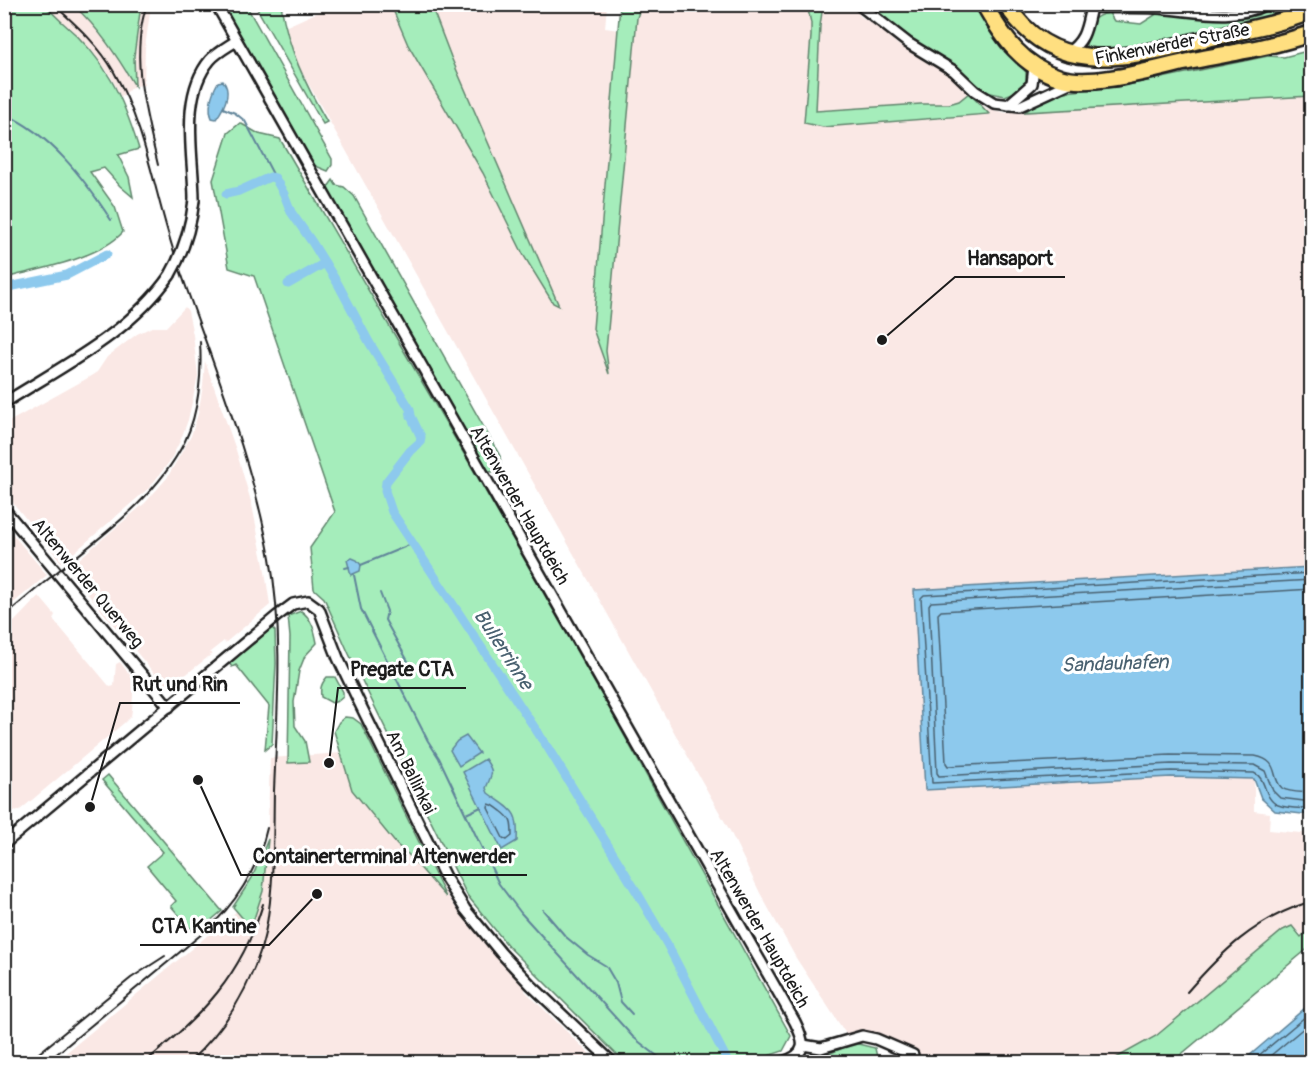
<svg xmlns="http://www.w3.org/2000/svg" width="1316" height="1067" font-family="Pangolin,sans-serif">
  <rect width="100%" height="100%" fill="#fff"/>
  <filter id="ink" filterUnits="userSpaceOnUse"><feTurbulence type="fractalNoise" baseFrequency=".0167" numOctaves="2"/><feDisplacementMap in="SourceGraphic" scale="12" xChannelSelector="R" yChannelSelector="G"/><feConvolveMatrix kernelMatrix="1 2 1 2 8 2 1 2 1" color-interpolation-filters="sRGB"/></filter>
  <g filter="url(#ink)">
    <g fill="#fae8e5">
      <polygon points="336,4 607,5 605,28 633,32 639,5 804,4 805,7 812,5 849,5 857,9 860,16 878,27 897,44 955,79 986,108 1006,113 1027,108 1043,98 1311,87 1311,567 914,590 925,790 1171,777 1254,779 1254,811 1270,813 1269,830 1311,834 1311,927 1302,935 1292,926 1156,1036 1109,1062 910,1062 914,1049 887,1037 864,1031 846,1034 796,958 760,893 730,831 278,30"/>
      <polygon points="41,5 73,5 99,31 134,84 136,31 141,5 151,5 145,48 144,85 134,86 121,97 110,75 93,52 71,29"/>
      <polygon points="185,307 188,311 193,335 198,376 188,420 181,439 170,461 149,488 62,563 5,493 5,424 86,379 97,372 107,357 137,334 152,327 166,327"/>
      <polygon points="205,361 236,450 252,505 264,565 270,605 225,643 224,641 210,652 212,654 174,684 168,686 163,684 67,569 145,503 167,478 191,436 198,414 203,386"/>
      <polygon points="4,524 47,575 5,610 4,610"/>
      <polygon points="39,596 55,615 53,619 110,687 114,686 116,664 120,662 134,680 132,710 131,716 124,723 20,810 11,812 6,805 4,806 5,621 14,622"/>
      <polygon points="371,745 444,890 453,904 470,926 525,986 525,991 598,1062 55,1062 237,911 244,892 267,853 270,758 342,753"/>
    </g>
    <g fill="#a5edbb" stroke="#60846c" stroke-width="1.5">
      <path d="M5 4C15 4 33 1 42 5 49 8 57 18 63 23 106 59 123 97 139 149L118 155 129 177 133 197 120 186 104 168 90 172 115 207 123 232C99 259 38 269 5 278Z"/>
      <path d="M73 5H141L134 56 135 86C117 56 99 28 73 5Z"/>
      <polygon points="222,5 246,5 332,159 332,165 328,171 313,165"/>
      <path d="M255 5H281C288 48 305 84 327 122L323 124Z"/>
      <polygon points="391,5 431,5 451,57 559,306 553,303 524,256 483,173 408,45"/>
      <polygon points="620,5 641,5 637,18 606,351 609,374 593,329"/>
      <polygon points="807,5 823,5 820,26 816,111 921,104 949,104 959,101 969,93 989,114 823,127 804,123 811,36 811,23"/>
      <polygon points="866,5 974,5 998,43 1026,72 1026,83 1015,92 1005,96 986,92 949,61 925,48"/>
      <path d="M1276 5H1305L1275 15 1112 51H1094L1087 48 1086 45C1090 27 1088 16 1109 13L1114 21 1141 24 1158 13 1245 18 1258 15Z"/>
      <polygon points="1311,50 1311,96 1025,112 1048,96 1057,93 1128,85 1268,56 1284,57"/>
      <polygon points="240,123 259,134 280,139 470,464 614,717 791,1036 783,1051 750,1062 633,1062 616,1054 509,947 467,895 349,654 324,598 314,589 310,548 335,512 254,276 229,268 213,180 228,133"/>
      <polygon points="333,180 336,185 344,187 354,196 500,456 501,465 498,470 492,472 487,470 329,195 328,187"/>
      <path d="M301 611C312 618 315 632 317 643L305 656 299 671 294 702 295 726 305 741 309 762 288 763 290 637 288 616Z"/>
      <polygon points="272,628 275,631 276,663 272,744 265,750 269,706 236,665 232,667 229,663"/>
      <path d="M327 677H335L343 692V697L338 701 332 703 321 697C320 688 321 684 327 677Z"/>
      <polygon points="345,717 353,718 361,724 446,897 408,854 397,845 352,790 334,731 339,722"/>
      <polygon points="108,775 222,911 195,934 171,906 176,901 147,866 163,852 102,780"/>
      <polygon points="268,839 263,891 251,928 233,907 252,878"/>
      <polygon points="1292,926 1301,937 1306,932 1311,938 1311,946 1172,1062 1109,1062 1156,1036 1283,930"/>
      <polygon points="854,1043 875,1048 878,1062 810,1062"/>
    </g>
    <g fill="#8dc9ed" stroke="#608499" stroke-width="1.5">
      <path d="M223 81C232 92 224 108 216 119L212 118C207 106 212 93 218 82Z"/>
      <polygon points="352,558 357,560 361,565 360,571 351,575 347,560"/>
      <polygon points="1311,567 1311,815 1275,811 1261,798 1254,779 1171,777 925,790 914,590"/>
      <polygon points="466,736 479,753 459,766 450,750 457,741"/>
      <path d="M485 759C495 773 492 773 486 788L488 793C512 811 519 809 517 841L502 850 463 772Z"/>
      <polygon points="1311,1003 1311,1062 1242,1062"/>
    </g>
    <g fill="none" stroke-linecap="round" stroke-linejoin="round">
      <g stroke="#496170" stroke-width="1.5">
        <path d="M1312 573 924 595 921 598 932 783 1171 771 1254 773C1267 778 1263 799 1278 805 1288 809 1301 808 1312 809"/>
        <polyline points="1312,580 931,602 929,605 937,773 939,776 1171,764 1254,765 1265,771 1273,791 1280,798 1312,802"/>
        <path d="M1312 589 941 611 938 614 946 763 948 766 1170 755 1255 756C1281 761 1270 777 1282 788 1288 793 1304 792 1312 793"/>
        <path d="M489 804C495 805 496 808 501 811 512 819 512 823 512 836L507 840 503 838 488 808Z"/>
        <polyline points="1251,1062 1312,1011"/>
        <polyline points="1263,1062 1312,1021"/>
      </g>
      <g stroke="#608499" stroke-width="2">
        <polyline points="223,108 235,113 245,121 275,178"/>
        <path d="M4 114C50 133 85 180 111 220"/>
        <polyline points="361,565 414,543"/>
        <polyline points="345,568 349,567"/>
        <polyline points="354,575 361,609 428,741 439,758 499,884 521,913 633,1037 661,1059 687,1062"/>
        <polyline points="380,593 387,611 385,620 414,672"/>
        <polyline points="466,814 481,807"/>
        <polyline points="543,910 566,937 588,955 606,966 616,983 621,1002 632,1014"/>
      </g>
      <g stroke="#8dc9ed" stroke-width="9">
        <polyline points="226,194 239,191 270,177 275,178 284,194 291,212 312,242 338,284 369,342 410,409 411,416 421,437 420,442 410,451 386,482 385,491 392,512 548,748 638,894 667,944 726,1058"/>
        <polyline points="288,284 325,263"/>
        <polyline points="4,288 67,275 107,254"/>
      </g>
      <g stroke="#1c1c1c" stroke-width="14">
        <g id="minor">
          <path d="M216 4 795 1022C805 1042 808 1054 783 1062"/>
          <polyline points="858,4 908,43 954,71 975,91 994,103 1020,106 1072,82"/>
          <path d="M1082 4 1091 7C1113 8 1134 7 1156 8 1193 10 1231 22 1266 4"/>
          <path d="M1067 53C1086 40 1086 28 1091 7"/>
          <polyline points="1008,105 1032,84 1034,67"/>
          <path d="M194 200C194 156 179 97 210 60 217 52 227 47 236 41"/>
          <path d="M4 403C64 365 129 334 170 275"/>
          <polyline points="4,509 169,707"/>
          <polyline points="4,844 277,616 293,604 308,601 319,609 338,658 359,702 445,877 465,909 501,953 531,985 612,1062"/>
          <polyline points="803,1045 821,1048 862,1036 876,1039 913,1055"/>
        </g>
      </g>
      <g stroke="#1c1c1c" stroke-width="20">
        <g id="primary">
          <path d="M984 4C1003 38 1022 66 1061 78 1094 88 1157 68 1191 61 1232 53 1272 47 1312 33"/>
          <path d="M1006 4C1056 83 1135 55 1210 38 1244 30 1279 24 1312 11"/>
        </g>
      </g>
      <use href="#minor" stroke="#fff" stroke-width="9"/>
      <use href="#primary" stroke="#ffdf80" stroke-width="15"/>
      <g stroke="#1c1c1c" stroke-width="2">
        <path d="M53 4C76 25 99 45 114 72 145 126 154 190 173 249 207 351 251 452 270 558 284 635 277 713 274 791 273 840 275 902 261 949 247 993 223 1031 189 1062"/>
        <path d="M147 4C129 57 146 113 158 165"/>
        <path d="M4 616C27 597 49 578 72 560 115 526 160 491 185 441 199 412 202 373 200 342"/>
        <path d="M1187 992C1222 952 1254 920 1306 903"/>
        <polyline points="28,1062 131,978 165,956"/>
        <path d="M47 1062 203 933C235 906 258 869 267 828"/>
        <path d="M145 1062C202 1015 241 977 263 904"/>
      </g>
      <g stroke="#1c1c1c" stroke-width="14" stroke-linecap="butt">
        <path id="minor-bridge" d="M170 275C184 251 191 227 194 200"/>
      </g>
      <use href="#minor-bridge" stroke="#fff" stroke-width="9"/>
    </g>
  </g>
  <g text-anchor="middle" stroke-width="6" stroke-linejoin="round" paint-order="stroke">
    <g font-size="18" fill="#1c1c1c" stroke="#fff">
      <text transform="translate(1172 44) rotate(-11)" y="6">Finkenwerder Straße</text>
      <text transform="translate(520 505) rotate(60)" y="6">Altenwerder Hauptdeich</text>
      <text transform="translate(88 583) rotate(50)" y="6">Altenwerder Querweg</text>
      <text transform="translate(411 772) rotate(64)" y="6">Am Ballinkai</text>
      <text transform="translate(760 928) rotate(60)" y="6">Altenwerder Hauptdeich</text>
    </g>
    <g font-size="20" font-style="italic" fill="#496170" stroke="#fff">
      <text transform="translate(504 649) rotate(57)" y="7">Bullerrinne</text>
      <text transform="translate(1115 663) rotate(-2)" y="7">Sandauhafen</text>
    </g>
  </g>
  <path fill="none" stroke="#1c1c1c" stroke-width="2" d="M882 340L955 277H1065M329 763L338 688H466M90 807L120 703H240M198 780L241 875H527M317 894L269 945H140"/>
  <g fill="#1c1c1c" stroke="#fff" stroke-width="2">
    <circle cx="882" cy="340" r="6"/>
    <circle cx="329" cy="763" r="6"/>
    <circle cx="90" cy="807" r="6"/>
    <circle cx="198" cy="780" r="6"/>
    <circle cx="317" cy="894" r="6"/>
  </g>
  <g font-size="20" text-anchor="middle" font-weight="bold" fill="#1c1c1c" stroke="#fff" stroke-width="6" stroke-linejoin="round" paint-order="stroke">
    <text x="1010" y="265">Hansaport</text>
    <text x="402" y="676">Pregate CTA</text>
    <text x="180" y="691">Rut und Rin</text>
    <text x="384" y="863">Containerterminal Altenwerder</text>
    <text x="204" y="933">CTA Kantine</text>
  </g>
  <rect width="1316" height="1067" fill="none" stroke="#fff" stroke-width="24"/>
  <rect x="12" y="12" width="1292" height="1043" fill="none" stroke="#1c1c1c" stroke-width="2" filter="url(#ink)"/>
</svg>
